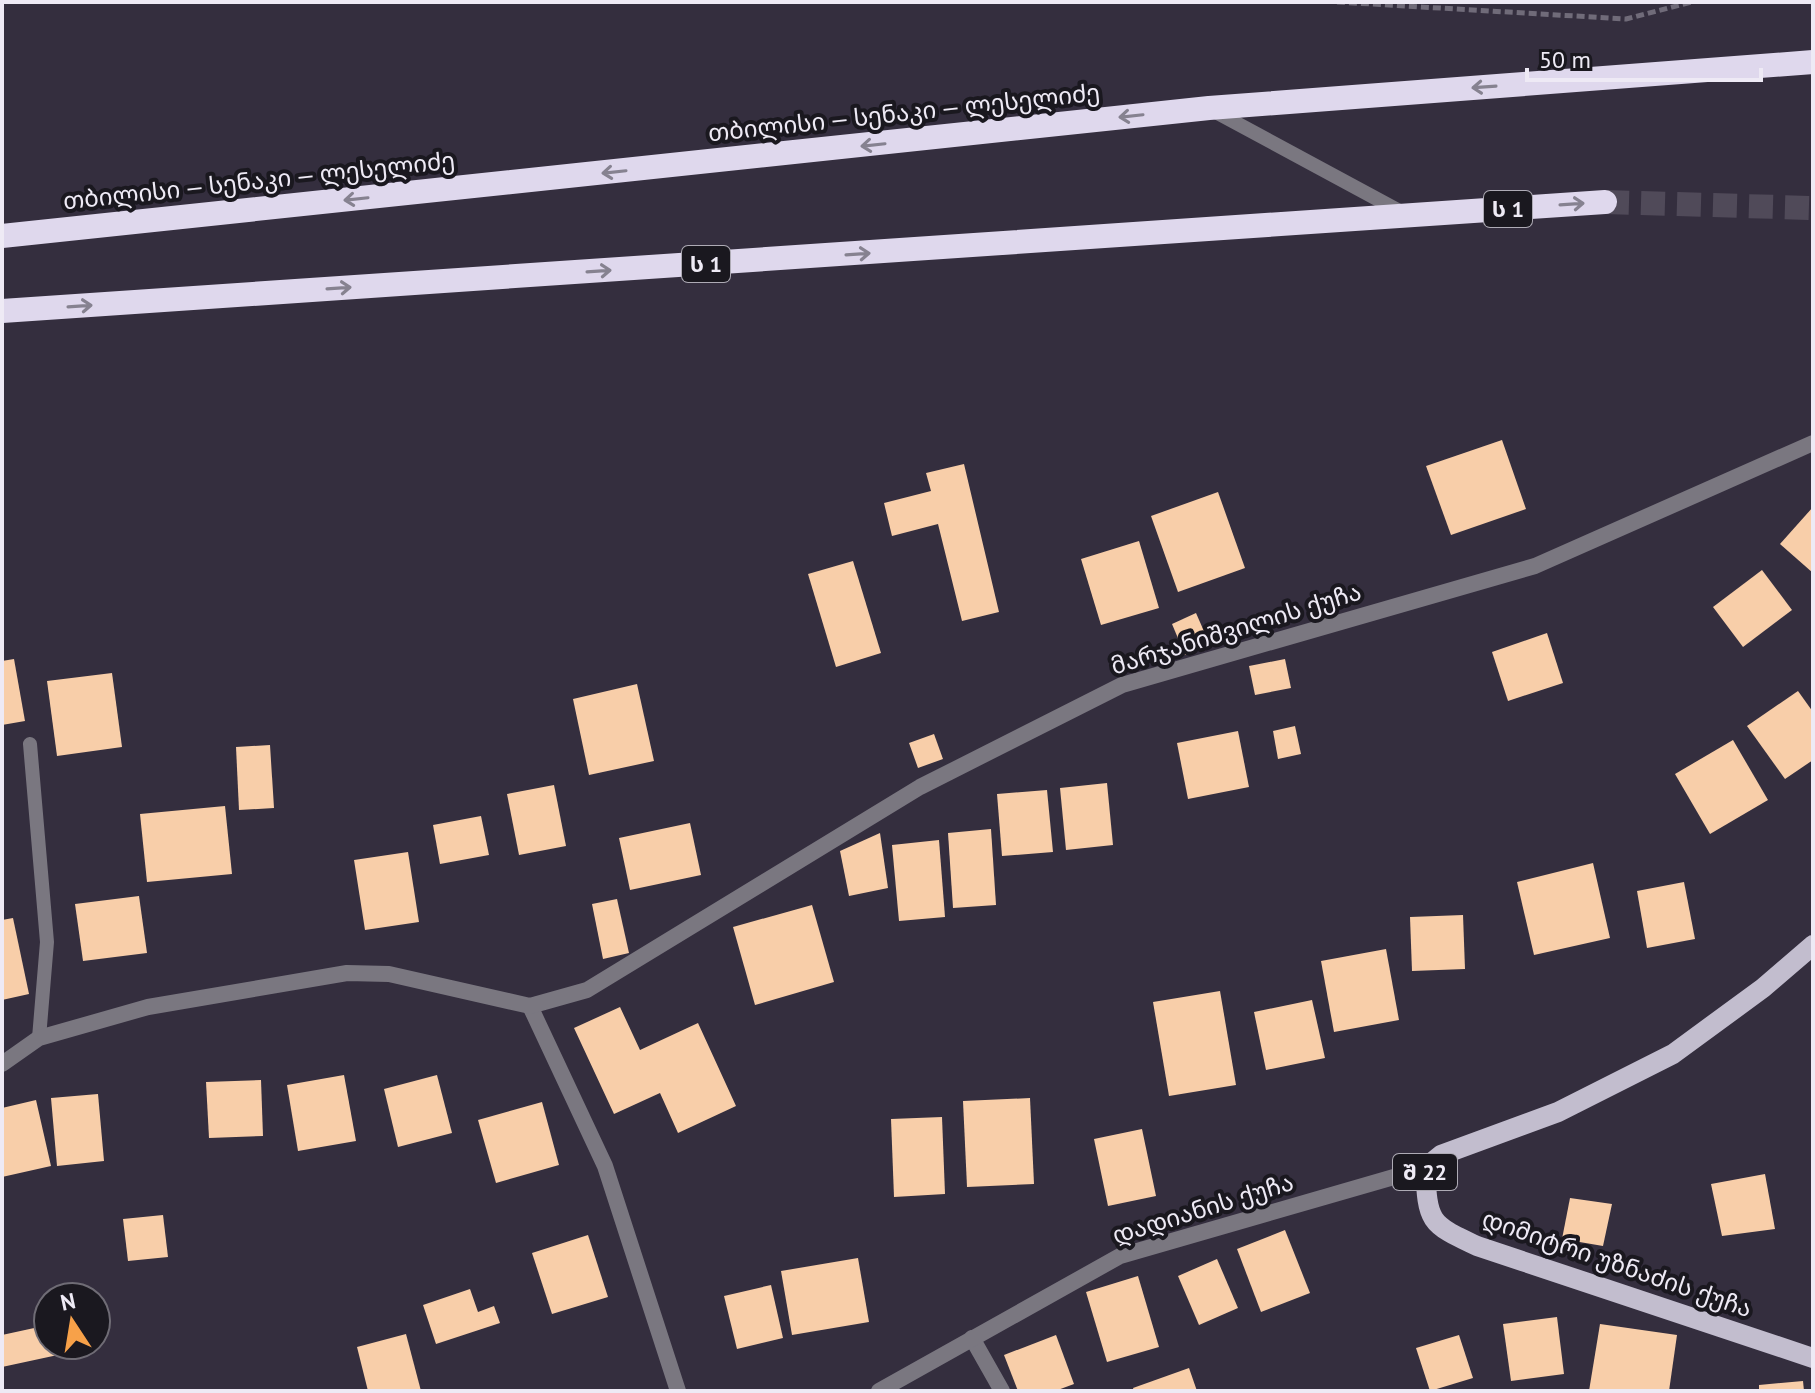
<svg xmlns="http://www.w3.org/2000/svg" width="1815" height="1393" font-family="'PT Sans','Noto Sans Georgian',sans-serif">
  <rect width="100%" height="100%" fill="#342e3e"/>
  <g fill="#f8cea9">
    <polygon points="1502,440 1526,509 1451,535 1426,466"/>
    <polygon points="964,464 999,612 962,621 938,524 892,536 884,503 931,491 926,473"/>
    <polygon points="1218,492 1245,568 1178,592 1151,516"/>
    <polygon points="1813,507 1813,573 1780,544"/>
    <polygon points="1139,541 1159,608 1101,625 1081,559"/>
    <polygon points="853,561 881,653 836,667 808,574"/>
    <polygon points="1762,570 1792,610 1743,647 1713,607"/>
    <polygon points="1196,613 1210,645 1185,655 1172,624"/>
    <polygon points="1547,633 1563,683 1508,701 1492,652"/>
    <polygon points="14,659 25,721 2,725 2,661"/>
    <polygon points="1285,659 1291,688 1255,695 1249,666"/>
    <polygon points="112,673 122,747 57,756 47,681"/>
    <polygon points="637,684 654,761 589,775 573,699"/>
    <polygon points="1798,691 1813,712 1813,760 1785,779 1747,726"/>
    <polygon points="1295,726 1301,754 1278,759 1273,731"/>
    <polygon points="1238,731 1249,787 1188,799 1177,743"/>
    <polygon points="934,734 943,759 918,768 909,743"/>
    <polygon points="1733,740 1768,800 1710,834 1675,774"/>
    <polygon points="270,745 274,808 239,810 236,747"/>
    <polygon points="1107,783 1113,845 1066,850 1060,788"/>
    <polygon points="554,785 566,846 519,855 507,794"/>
    <polygon points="1047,790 1053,852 1002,856 997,794"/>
    <polygon points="225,806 232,874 147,882 140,814"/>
    <polygon points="481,816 489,855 440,864 433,825"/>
    <polygon points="690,823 701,875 630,890 619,838"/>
    <polygon points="991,829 996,905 953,908 948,833"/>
    <polygon points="880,833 888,888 849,896 840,851"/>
    <polygon points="939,840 945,917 899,921 892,845"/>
    <polygon points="408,852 419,922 365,930 354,860"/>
    <polygon points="1593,863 1610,938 1534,955 1517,882"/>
    <polygon points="1684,882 1695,939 1647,948 1637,891"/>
    <polygon points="139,896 147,953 83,961 75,904"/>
    <polygon points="617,899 629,953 603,959 592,904"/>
    <polygon points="812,905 834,982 755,1005 733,927"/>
    <polygon points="1463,915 1465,969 1412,971 1410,917"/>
    <polygon points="13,918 29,994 2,1000 2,920"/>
    <polygon points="1386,949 1399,1020 1334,1032 1321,961"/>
    <polygon points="1220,991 1236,1085 1169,1096 1153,1002"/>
    <polygon points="1312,1000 1325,1058 1266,1070 1254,1012"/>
    <polygon points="620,1007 640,1050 698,1023 736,1106 678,1133 660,1093 614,1114 574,1028"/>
    <polygon points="344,1075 356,1141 298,1151 287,1085"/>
    <polygon points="437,1075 452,1133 398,1147 384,1089"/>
    <polygon points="261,1080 263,1136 209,1138 206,1082"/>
    <polygon points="98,1094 104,1161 57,1166 51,1098"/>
    <polygon points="1030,1098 1034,1184 967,1187 963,1101"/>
    <polygon points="36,1100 51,1166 2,1177 2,1108"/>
    <polygon points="542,1102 559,1165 496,1183 478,1120"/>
    <polygon points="942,1117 945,1194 894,1197 891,1119"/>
    <polygon points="1142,1129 1156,1196 1108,1206 1094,1139"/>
    <polygon points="1765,1174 1775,1229 1722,1236 1711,1184"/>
    <polygon points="1570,1198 1612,1204 1603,1246 1562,1239"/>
    <polygon points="163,1215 168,1257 128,1261 123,1219"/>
    <polygon points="1285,1230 1310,1293 1261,1312 1237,1249"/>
    <polygon points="588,1235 608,1297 552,1314 532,1253"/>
    <polygon points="858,1258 869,1322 792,1335 781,1271"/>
    <polygon points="1217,1259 1238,1308 1199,1325 1178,1276"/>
    <polygon points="1138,1276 1159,1347 1107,1362 1086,1292"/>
    <polygon points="771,1285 783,1338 737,1349 724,1296"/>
    <polygon points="470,1289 478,1312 494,1306 500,1323 436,1344 423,1305"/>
    <polygon points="1557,1317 1564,1374 1511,1381 1503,1324"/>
    <polygon points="1600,1324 1677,1335 1669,1391 1589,1391"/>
    <polygon points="48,1325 48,1345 65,1345 67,1353 2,1367 2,1335"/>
    <polygon points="406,1334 421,1391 368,1391 357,1347"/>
    <polygon points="1056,1335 1074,1384 1055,1391 1018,1391 1004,1355"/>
    <polygon points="1459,1335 1473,1378 1430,1391 1416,1348"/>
    <polygon points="1189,1368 1197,1391 1134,1391 1133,1388"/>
    <polygon points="1803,1381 1804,1391 1759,1391 1759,1385"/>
  </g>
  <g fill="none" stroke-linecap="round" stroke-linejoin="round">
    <polyline stroke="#504a59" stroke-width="24" stroke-dasharray="24 12" stroke-linecap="butt" points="1605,202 1813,208"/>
    <polyline stroke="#706b79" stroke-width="5" stroke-dasharray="8 4" stroke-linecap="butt" points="1337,2 1626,19 1692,2"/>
    <g stroke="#7a7780" stroke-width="14">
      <polyline points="1214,111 1403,213"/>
      <polyline points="30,744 47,942 39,1038"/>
    </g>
    <g stroke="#7a7780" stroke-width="16">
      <polyline points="530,1006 605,1166 678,1391"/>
      <polyline points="2,1064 39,1038 148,1007 347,973 389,974 530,1006 587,990 920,787 1122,685 1535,566 1813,443"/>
      <polyline points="972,1338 1002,1391"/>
      <polyline points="879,1391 1120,1256 1425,1168"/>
    </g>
    <path stroke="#c2bdce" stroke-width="20" d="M1813 945 1763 988 1673 1054 1558 1112 1441 1155 1425 1168C1428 1222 1428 1223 1477 1246L1813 1358"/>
    <g stroke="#dfd8ed" stroke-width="24">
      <polyline points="2,236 1209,108 1813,62"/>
      <polyline points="2,311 1605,202"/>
    </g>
  </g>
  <defs><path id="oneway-shaft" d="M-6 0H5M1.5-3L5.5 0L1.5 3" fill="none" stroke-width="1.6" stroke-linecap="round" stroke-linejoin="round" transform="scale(2)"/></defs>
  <g stroke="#868290">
    <use href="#oneway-shaft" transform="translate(1484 87) rotate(176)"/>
    <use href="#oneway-shaft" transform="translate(1131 116) rotate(174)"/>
    <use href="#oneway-shaft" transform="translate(873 145) rotate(174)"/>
    <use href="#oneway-shaft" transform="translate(614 172) rotate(174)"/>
    <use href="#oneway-shaft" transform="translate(356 199) rotate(174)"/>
    <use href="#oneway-shaft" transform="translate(1572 204) rotate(-4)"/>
    <use href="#oneway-shaft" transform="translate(858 254) rotate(-4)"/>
    <use href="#oneway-shaft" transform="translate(599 271) rotate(-4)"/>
    <use href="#oneway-shaft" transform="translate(339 288) rotate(-4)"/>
    <use href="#oneway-shaft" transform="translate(80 306) rotate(-4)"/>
  </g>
  <g text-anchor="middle" stroke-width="8" stroke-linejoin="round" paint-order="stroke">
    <g fill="#1a181f" stroke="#aeabb5" stroke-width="2">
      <rect x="1484" y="191" width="48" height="36" rx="6"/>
      <rect x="682" y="246" width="48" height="36" rx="6"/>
      <rect x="1393" y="1154" width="64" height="36" rx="6"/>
    </g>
    <g font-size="22" font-weight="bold" fill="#eeeaf5">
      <text x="1508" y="217">ს 1</text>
      <text x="706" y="272">ს 1</text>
      <text x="1425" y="1180">შ 22</text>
    </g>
    <g font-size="24" fill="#eeeaf5" stroke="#1a181f">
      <text transform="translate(904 113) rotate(-6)" y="8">თბილისი — სენაკი — ლესელიძე</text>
      <text transform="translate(259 181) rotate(-6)" y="8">თბილისი — სენაკი — ლესელიძე</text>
      <text transform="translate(1236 629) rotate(-17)" y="8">მარჯანიშვილის ქუჩა</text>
      <text transform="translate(1203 1209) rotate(-17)" y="8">დადიანის ქუჩა</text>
      <text transform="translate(1617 1264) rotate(19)" y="8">დიმიტრი უზნაძის ქუჩა</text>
    </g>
  </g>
  <rect width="1815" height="1393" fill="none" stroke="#eeeaf5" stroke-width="8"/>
  <g transform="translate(72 1321) rotate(348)"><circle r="38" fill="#1a181f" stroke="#6f6c75" stroke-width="2"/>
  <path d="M0-6L14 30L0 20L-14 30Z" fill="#f7a149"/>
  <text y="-12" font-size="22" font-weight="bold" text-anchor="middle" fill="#eeeaf5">N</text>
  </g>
  <path d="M1527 68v12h234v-12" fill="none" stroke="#eeeaf5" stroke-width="4"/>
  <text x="1539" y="68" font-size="24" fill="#eeeaf5" stroke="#1a181f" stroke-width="6" paint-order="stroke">50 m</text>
</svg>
